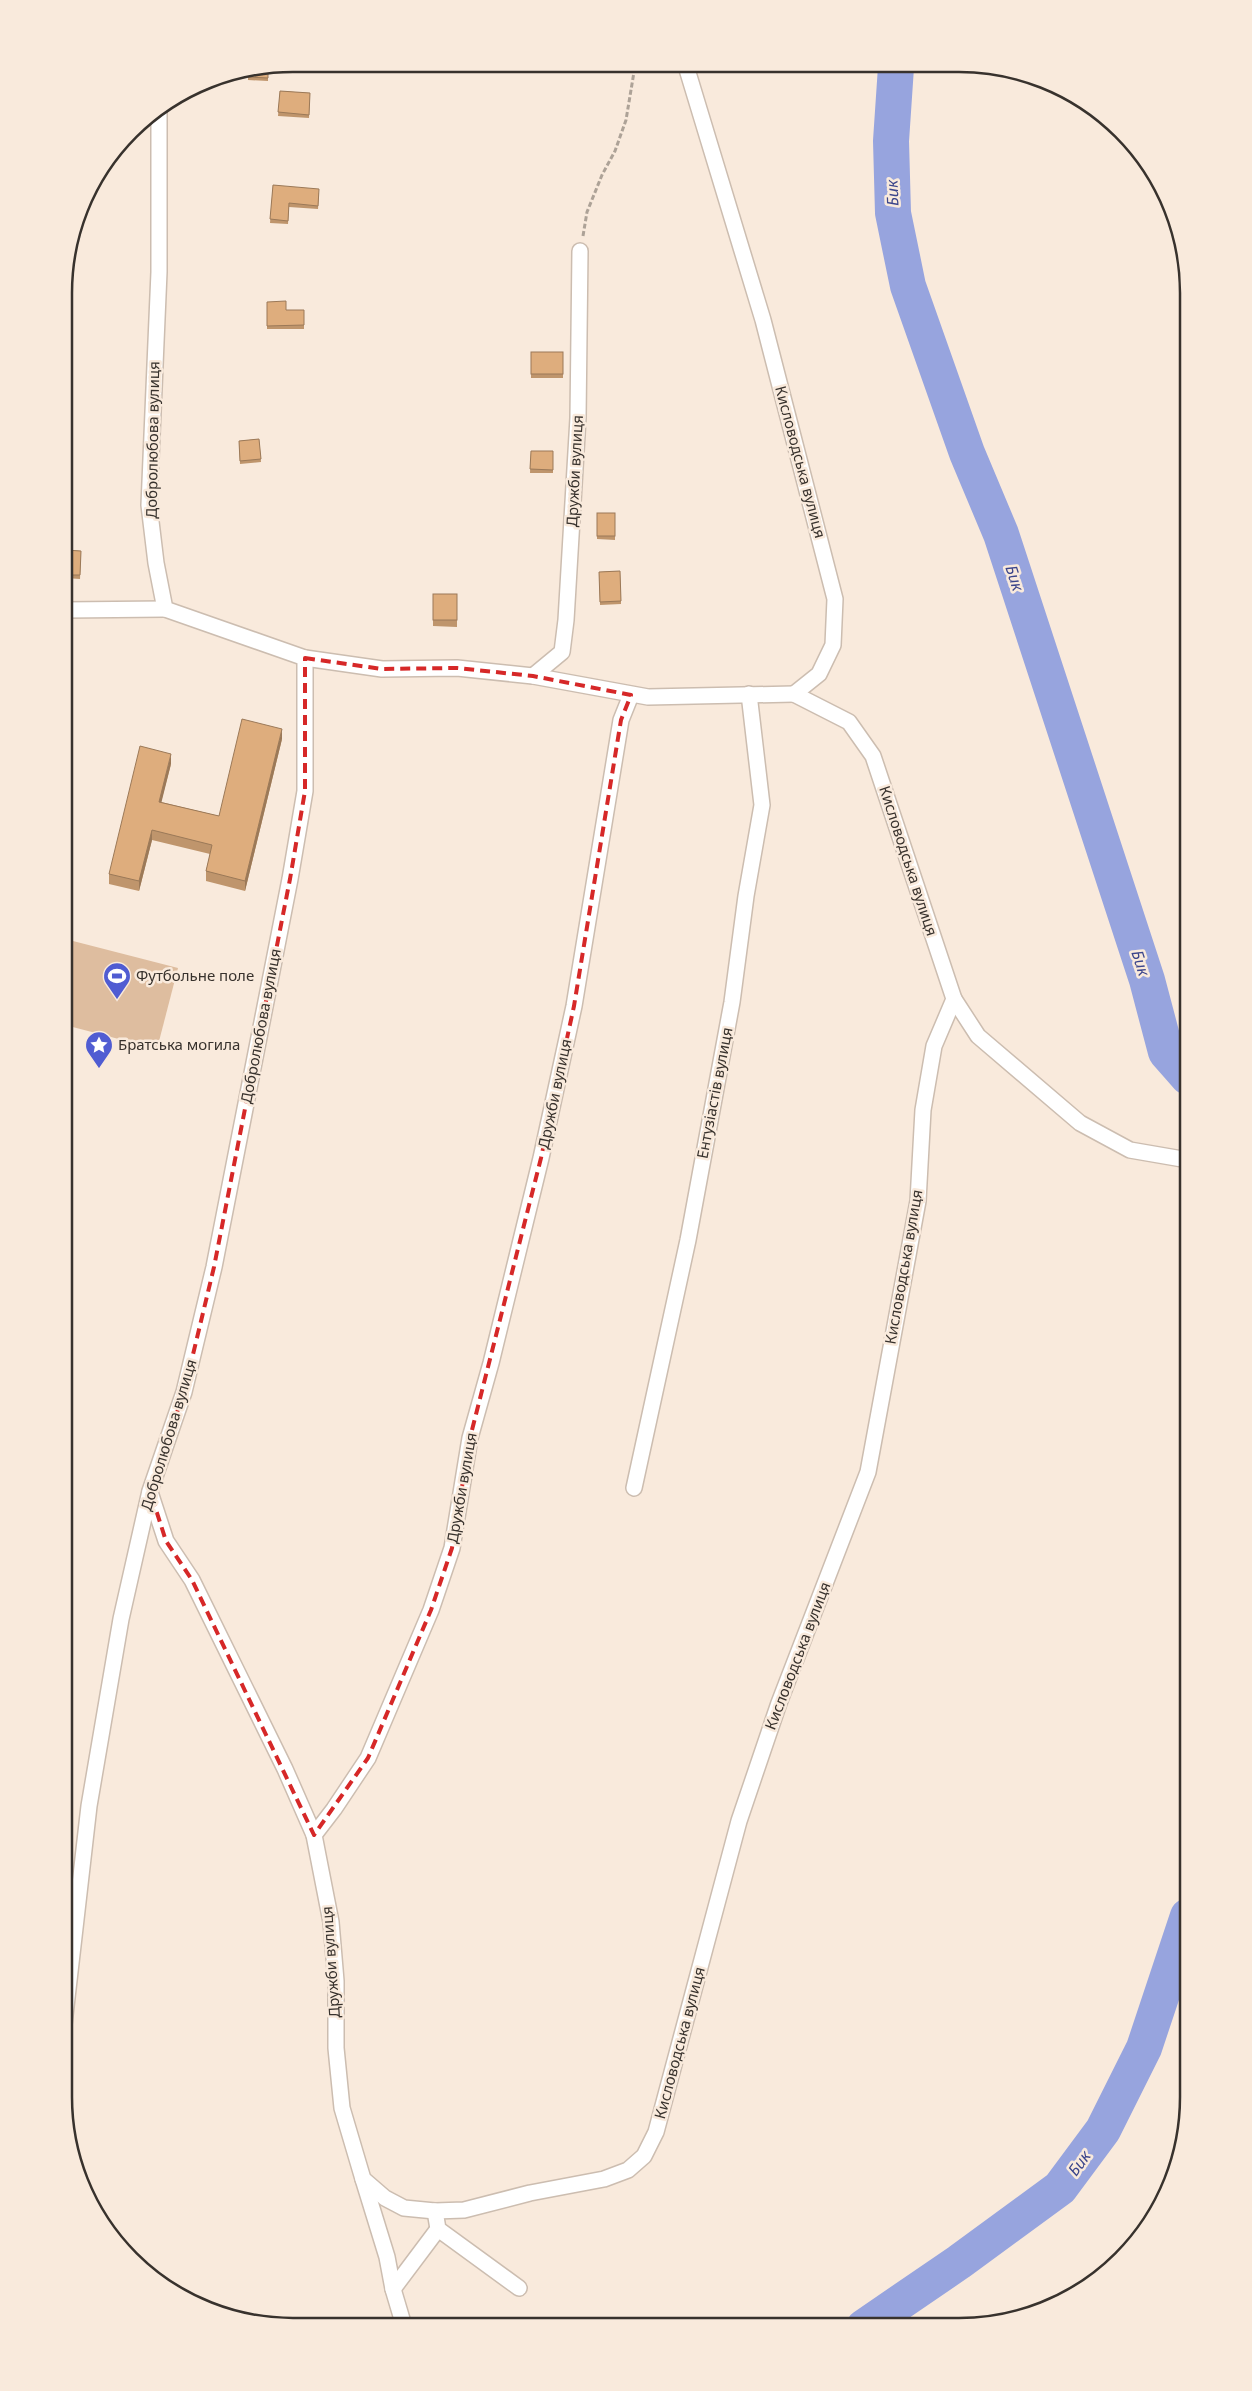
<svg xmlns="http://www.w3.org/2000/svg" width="1252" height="2391" font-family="'Noto Sans',sans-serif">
  <rect width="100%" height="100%" fill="#f9eadc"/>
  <polygon fill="#debd9f" points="73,941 178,968 157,1049 65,1025 65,974"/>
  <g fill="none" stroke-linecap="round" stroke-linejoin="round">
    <g stroke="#97a4de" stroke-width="36">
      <polyline points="896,67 891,141 893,213 908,286 967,453 1001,534 1147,980 1166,1052 1188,1077"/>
      <polyline points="864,2327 959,2262 1060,2188 1103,2130 1144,2048 1188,1916"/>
    </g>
    <g stroke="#ccbdb0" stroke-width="18">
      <g id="street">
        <polyline points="65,610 165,609"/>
        <polyline points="305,658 382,669 457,668 533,676 648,697 794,694"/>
        <polyline points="533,676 562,652 566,620 578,418 580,251"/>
        <polyline points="954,999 978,1036 1080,1123 1130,1150 1188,1160"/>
        <polyline points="634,1488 688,1240 732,1002 746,896 762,805 749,694"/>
        <polyline points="150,1492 166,1541 192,1580 285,1769 314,1835"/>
        <polyline points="64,2024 89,1806 121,1619 150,1491 184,1392 214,1267 290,879 305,791 305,658 165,609 156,563 149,505 159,272 159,110"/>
        <polyline points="363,2179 387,2257 393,2289 404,2326"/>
        <polyline points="435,2211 404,2208 385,2198 363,2179 342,2108 336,2048 336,1981 331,1922 314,1835 334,1809 368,1758 431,1610 452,1548 470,1438 491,1363 541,1158 574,1006 621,720 631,695"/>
        <polyline points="519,2288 438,2229 435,2211 464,2210 530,2193 604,2179 628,2170 644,2156 656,2132 739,1821 779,1703 868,1472 918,1201 923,1110 934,1046 954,999 873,756 849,722 794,694 819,674 833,645 835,599 763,320 686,66"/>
        <polyline points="393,2289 438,2229"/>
      </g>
    </g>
    <polyline stroke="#ada297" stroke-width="3" stroke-dasharray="5 2.5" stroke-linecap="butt" points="583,236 587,212 602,175 615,151 626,120 635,66"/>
    <use href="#street" stroke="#fff" stroke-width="15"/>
  </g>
  <g fill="#bf956c">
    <polygon points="268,69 268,81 248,80 248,73"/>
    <polygon points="280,91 310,93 309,118 278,116"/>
    <polygon points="273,185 319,193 318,209 289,207 288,224 270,223"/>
    <polygon points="267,302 286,310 304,310 304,329 267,329"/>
    <rect x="531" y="352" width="32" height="26"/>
    <polygon points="259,439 261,462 240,464 239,441"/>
    <polygon points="531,451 553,451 553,473 530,473"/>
    <polygon points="597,513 615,513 615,540 597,539"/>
    <polygon points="65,550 81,551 80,579 65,578"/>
    <polygon points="620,571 621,604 600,605 599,572"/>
    <polygon points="433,594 457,594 457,627 433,626"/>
    <polygon points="282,739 245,891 206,881 206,871 210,854 152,840 139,891 109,884 109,874 171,764 161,802 219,816"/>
  </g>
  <g fill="#9b7958">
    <polygon points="282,729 282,739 245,891 245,881"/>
    <polygon points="171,754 171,764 159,812 159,802"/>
    <polygon points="152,830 152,840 139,891 139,881"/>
  </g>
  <g fill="#dead7d" stroke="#9b7958">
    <polygon points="268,69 268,78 248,77 248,73"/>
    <polygon points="280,91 310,93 309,115 278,112"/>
    <polygon points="273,185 319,189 318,206 289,203 288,221 270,219"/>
    <polygon points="286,301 286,310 304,310 304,325 267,326 267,302"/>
    <rect x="531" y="352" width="32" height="22"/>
    <polygon points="259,439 261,459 240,461 239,441"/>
    <polygon points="531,451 553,451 553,470 530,469"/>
    <rect x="597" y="513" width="18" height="23"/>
    <polygon points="65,550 81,551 80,575 65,575"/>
    <polygon points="620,571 621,601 600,602 599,572"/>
    <rect x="433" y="594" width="24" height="26"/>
    <polygon points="242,719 282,729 245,881 206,871 212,845 152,830 139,881 109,874 140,746 171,754 159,802 219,816"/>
  </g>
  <path fill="none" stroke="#d62828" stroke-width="4" stroke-dasharray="10 6" stroke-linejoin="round" d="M305 658 382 669 457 668 533 676 631 695 621 720 574 1006 541 1158 470 1438 452 1548 431 1610 368 1758 314 1835 192 1580 166 1541 150 1491 184 1392 214 1267 290 879 305 791Z"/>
  <defs>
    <g id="stadium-pin" transform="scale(1.4375)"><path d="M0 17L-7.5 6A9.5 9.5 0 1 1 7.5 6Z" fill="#505cd2" stroke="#f9eadc"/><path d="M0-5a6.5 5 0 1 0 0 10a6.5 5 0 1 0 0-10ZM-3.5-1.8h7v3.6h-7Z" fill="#fff"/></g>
    <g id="sight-pin" transform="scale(1.4375)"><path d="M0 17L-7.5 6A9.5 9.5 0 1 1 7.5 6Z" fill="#505cd2" stroke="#f9eadc"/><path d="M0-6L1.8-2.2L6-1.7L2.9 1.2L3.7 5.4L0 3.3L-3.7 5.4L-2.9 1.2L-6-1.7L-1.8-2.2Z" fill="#fff"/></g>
  </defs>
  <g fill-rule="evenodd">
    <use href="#stadium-pin" x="117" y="976"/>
    <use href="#sight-pin" x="99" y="1045"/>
  </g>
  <g text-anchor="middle" stroke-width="5" stroke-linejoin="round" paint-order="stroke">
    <g font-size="15" fill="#38322d" stroke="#f9eadc">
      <text transform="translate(153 440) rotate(-89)" y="5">Добролюбова вулиця</text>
      <text transform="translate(800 462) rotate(75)" y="5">Кисловодська вулиця</text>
      <text transform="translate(575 471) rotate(-87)" y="5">Дружби вулиця</text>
      <text transform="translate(908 861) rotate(72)" y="5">Кисловодська вулиця</text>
      <text transform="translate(261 1026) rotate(-79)" y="5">Добролюбова вулиця</text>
      <text transform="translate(715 1093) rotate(-79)" y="5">Ентузіастів вулиця</text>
      <text transform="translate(555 1094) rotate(-78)" y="5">Дружби вулиця</text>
      <text transform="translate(904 1267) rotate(-80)" y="5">Кисловодська вулиця</text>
      <text transform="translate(169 1435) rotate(-73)" y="5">Добролюбова вулиця</text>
      <text transform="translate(462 1488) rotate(-80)" y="5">Дружби вулиця</text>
      <text transform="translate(798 1656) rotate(-69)" y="5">Кисловодська вулиця</text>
      <text transform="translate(331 1962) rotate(-94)" y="5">Дружби вулиця</text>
      <text transform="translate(680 2043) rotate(-75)" y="5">Кисловодська вулиця</text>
    </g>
    <g font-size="15" fill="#38322d" stroke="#f9eadc" text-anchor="start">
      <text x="136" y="981">Футбольне поле</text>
      <text x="118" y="1050">Братська могила</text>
    </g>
    <g font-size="16" font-style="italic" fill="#3b458b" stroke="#f9eadc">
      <text transform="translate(892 193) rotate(-92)" y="6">Бик</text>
      <text transform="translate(1015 578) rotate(72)" y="6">Бик</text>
      <text transform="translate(1141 963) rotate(72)" y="6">Бик</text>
      <text transform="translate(1079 2163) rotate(-54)" y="6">Бик</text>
    </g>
  </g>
  <path d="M0 0H1252V2391H0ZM293 72H959A221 221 0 0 1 1180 293V2097A221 221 0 0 1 959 2318H293A221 221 0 0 1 72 2097V293A221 221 0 0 1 293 72Z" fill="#f9eadc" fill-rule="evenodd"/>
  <path fill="none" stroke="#38322d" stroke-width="2.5" d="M293 72H959A221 221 0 0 1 1180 293V2097A221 221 0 0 1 959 2318H293A221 221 0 0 1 72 2097V293A221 221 0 0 1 293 72Z"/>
</svg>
